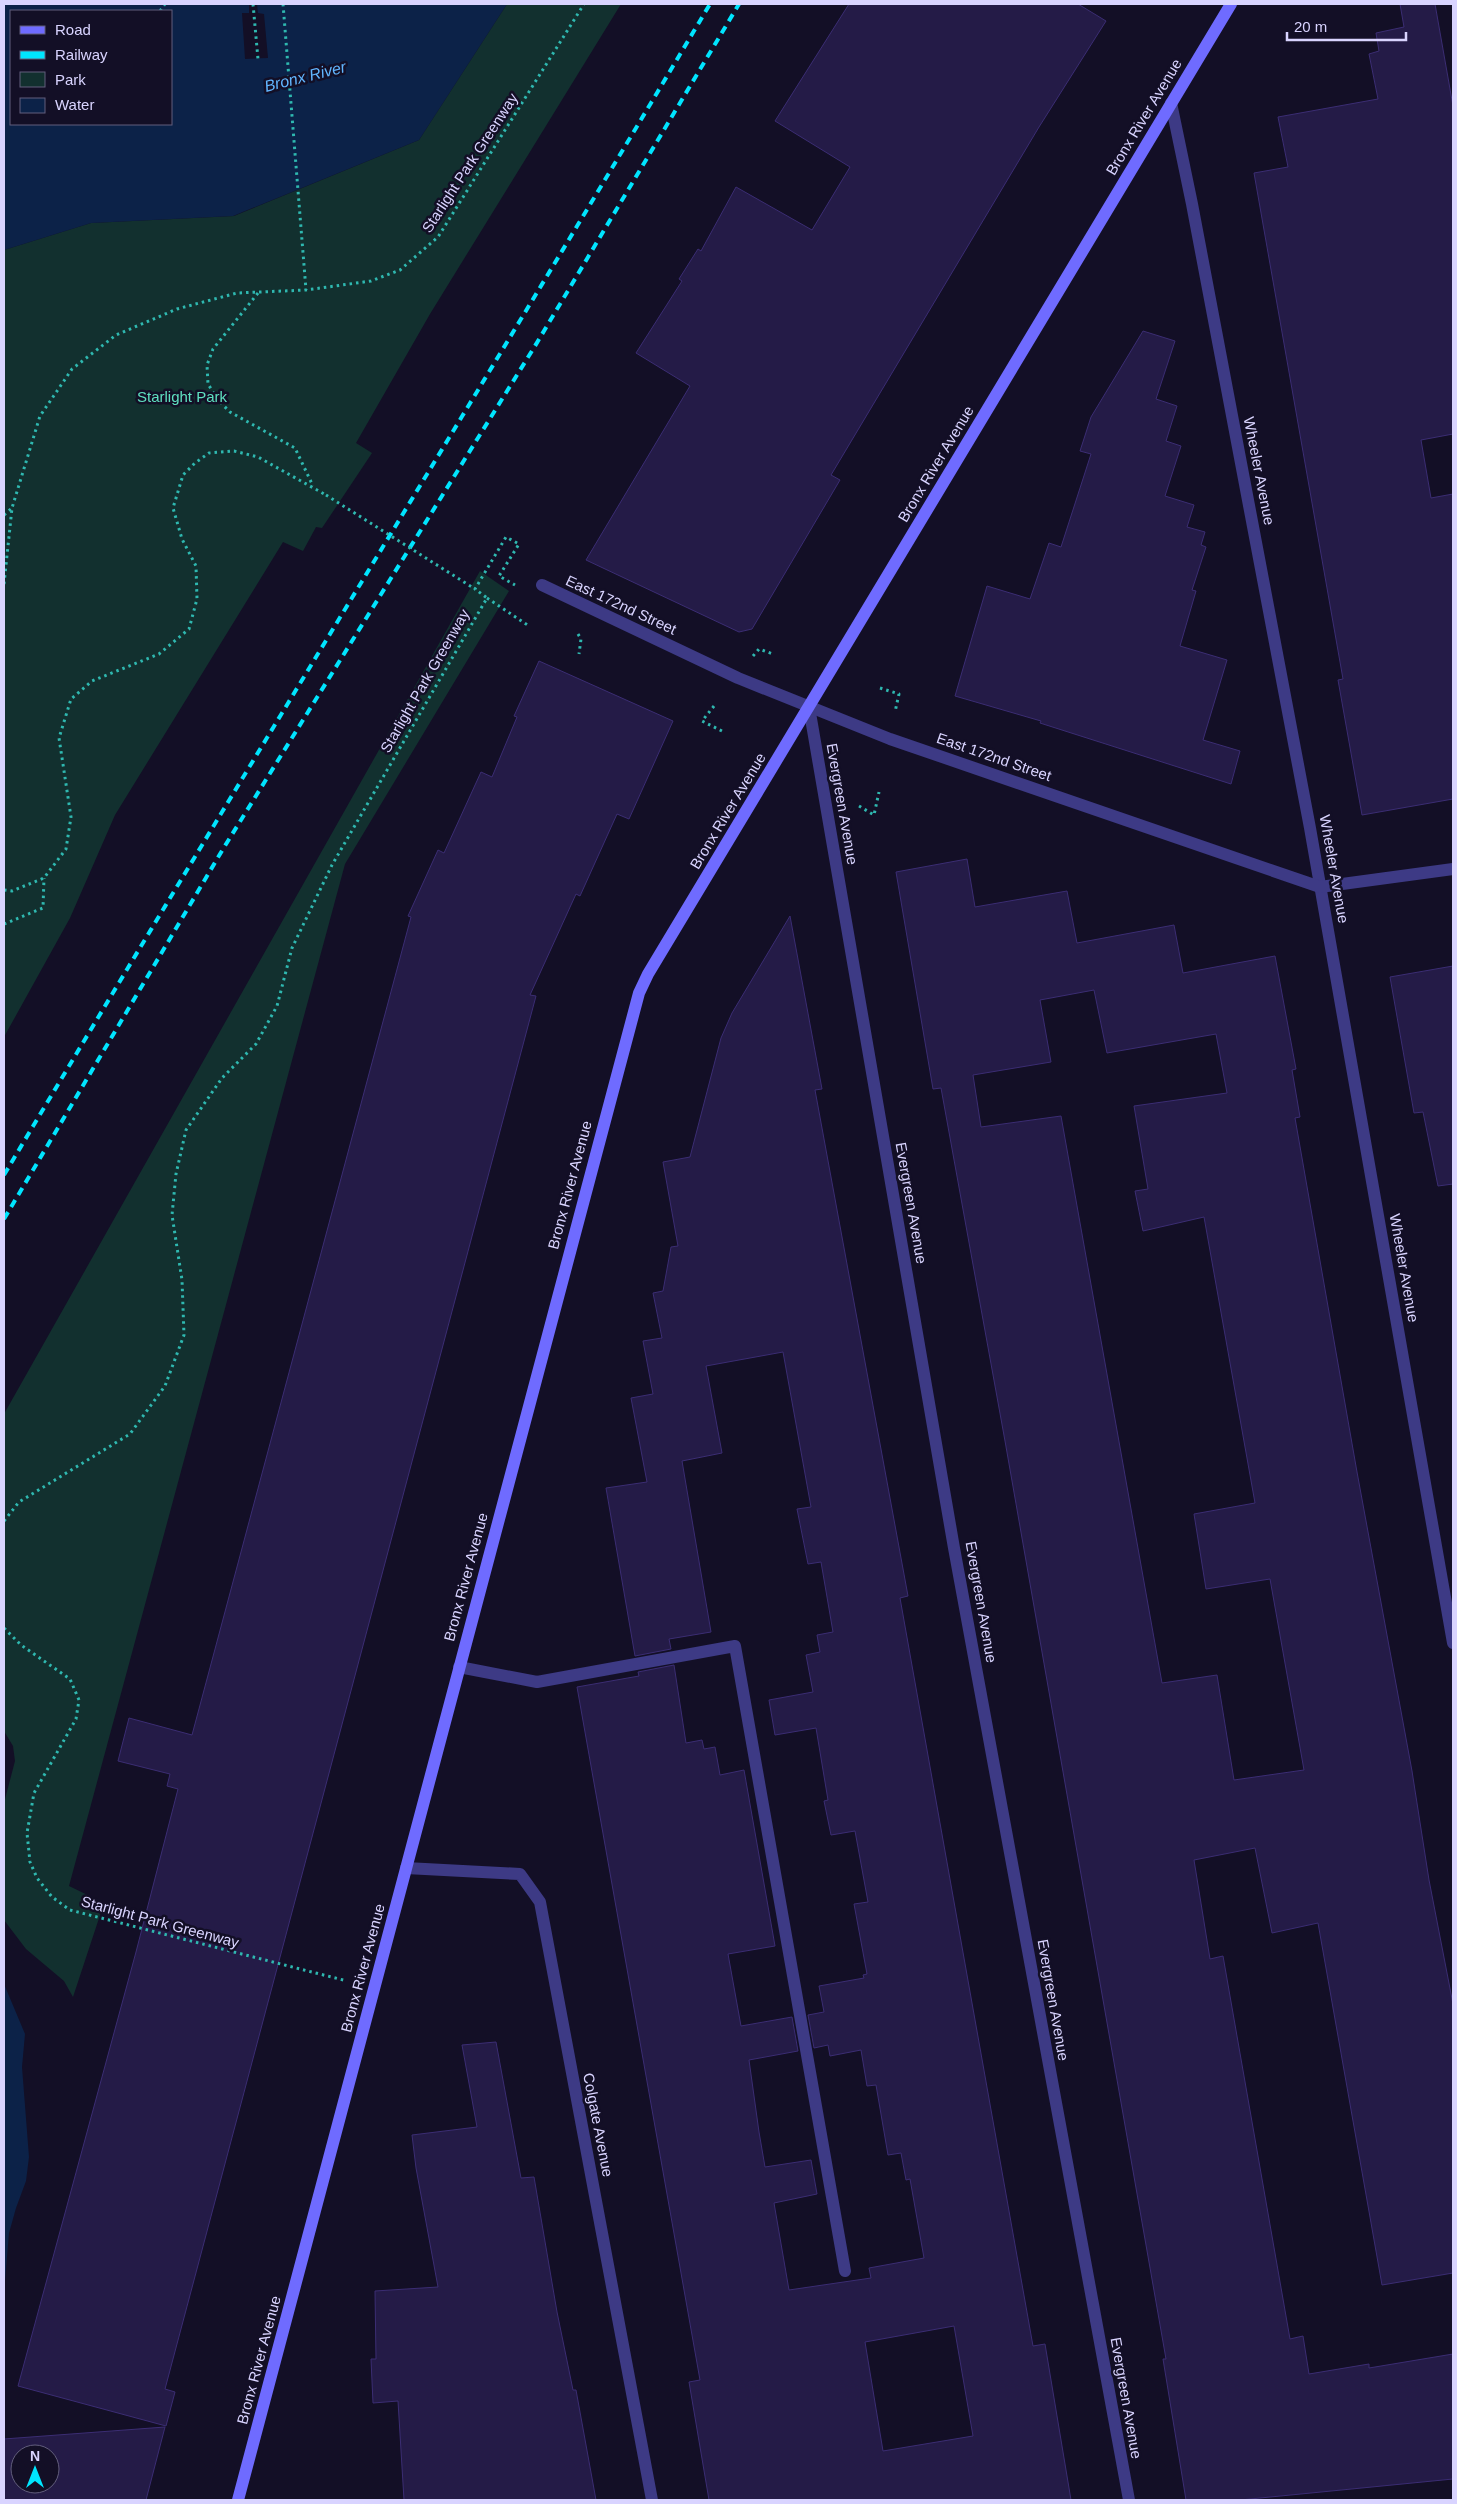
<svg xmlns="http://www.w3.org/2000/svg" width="1457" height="2504" font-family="Helvetica,sans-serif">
  <rect width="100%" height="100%" fill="#130f26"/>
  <g fill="#12302f">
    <polygon points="507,4 621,4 430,314 356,443 372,453 322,528 316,527 303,551 283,542 115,815 70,918 4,1037 4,250 91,223 234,216 419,140"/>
    <polygon points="480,571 509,591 345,864 69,1886 104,1903 73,1997 64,1981 26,1949 4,1920 4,1803 15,1761 13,1746 4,1731 4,1414"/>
  </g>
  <g fill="#0c2248" fill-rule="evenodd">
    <path d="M4 4H507L419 140 233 216 91 223 4 250ZM11 11H171V124H11Z"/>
    <polygon points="4,1984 25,2034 22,2067 29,2157 26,2181 16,2208 9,2233 4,2293"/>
  </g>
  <polygon fill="#130f26" points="249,4 257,4 258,13 264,14 268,58 245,59 242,13 249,13"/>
  <g fill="#241b47" stroke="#3b2d73" fill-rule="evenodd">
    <polygon points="849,4 1078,4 1106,21 1039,127 831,475 840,480 752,629 739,632 586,560 690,386 636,353 682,281 679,279 698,249 701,251 736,187 812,230 850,167 775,121"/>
    <polygon points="1400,4 1435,4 1453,106 1453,434 1421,440 1431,498 1453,494 1453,799 1362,815 1338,680 1343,679 1254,173 1288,167 1278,117 1378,99 1369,54 1379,51 1376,33 1404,27"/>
    <polygon points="1143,331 1175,341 1156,399 1177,406 1166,441 1181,446 1165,496 1194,505 1187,527 1205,532 1201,545 1206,547 1192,590 1196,591 1180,646 1227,660 1203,740 1240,751 1231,784 1040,723 1041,721 955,696 987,586 1030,599 1049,543 1061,547 1091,454 1080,451 1091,417"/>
    <polygon points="539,661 673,721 629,819 617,814 580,896 576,894 530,995 536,996 165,2389 175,2392 166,2426 18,2386 136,1952 178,1789 167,1786 170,1774 118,1761 129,1718 192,1735 411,917 408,916 438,850 444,853 481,772 492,777 517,717 514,716"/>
    <path d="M967 859 975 907 1067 891 1077 943 1174 925 1183 973 1275 956 1296 1069 1292 1070 1300 1117 1295 1118 1357 1472 1412 1771 1429 1880 1453 2004V2273L1382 2285 1318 1923 1272 1933 1255 1848 1194 1860 1210 1959 1223 1956 1290 2339 1303 2336 1309 2374 1369 2364V2368L1453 2354V2479L1240 2500H1186L1163 2359H1166L1005 1441 941 1088 933 1089 896 872ZM1094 990 1107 1053 1216 1034 1227 1093 1134 1106 1148 1189 1135 1191 1143 1231 1204 1217 1255 1503 1194 1514 1206 1589 1270 1579 1304 1770 1234 1780 1217 1675 1162 1683 1061 1116 981 1127 973 1075 1051 1062 1040 1000Z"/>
    <path d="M790 916 822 1089 815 1090 908 1596 900 1598 1033 2346 1045 2344 1071 2500H709L689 2382 700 2380 577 1687 639 1676 638 1672 674 1665 686 1743 702 1740 704 1749 715 1747 720 1775 744 1770 775 1946 728 1954 741 2026 792 2017 798 2051 749 2060 759 2132 765 2167 811 2160 817 2194 774 2203 789 2290 871 2278 869 2268 924 2258 910 2179 906 2180 901 2153 888 2155 876 2085 867 2086 861 2050 830 2056 828 2045 814 2048 808 2015 824 2012 819 1986 864 1978 863 1975 867 1974 854 1904 868 1902 855 1831 831 1835 824 1801 828 1800 816 1728 775 1735 769 1700 813 1692 806 1655 820 1652 817 1635 833 1632 821 1562 808 1564 797 1509 811 1507 783 1352 706 1366 722 1453 682 1461 711 1632 669 1639 671 1649 635 1656 606 1488 647 1482 631 1398 653 1394 643 1341 662 1338 653 1293 663 1291 671 1247 678 1246 663 1162 690 1157 721 1038 732 1013ZM954 2326 973 2436 883 2451 865 2342Z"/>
    <polygon points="1453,966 1453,1184 1438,1186 1423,1112 1414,1113 1390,977"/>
    <polygon points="496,2042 521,2178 534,2177 557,2312 573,2390 576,2390 596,2500 404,2500 398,2401 373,2403 371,2359 376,2359 375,2291 438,2287 416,2168 412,2135 477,2127 462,2045"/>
    <path d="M165 2427 146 2500H4V2439ZM20 2454H50V2484H20Z"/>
  </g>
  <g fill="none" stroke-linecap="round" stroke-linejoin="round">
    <g stroke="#2fb8b0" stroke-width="3" stroke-dasharray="2.5 4" stroke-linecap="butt">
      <polyline points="253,4 258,59"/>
      <polyline points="283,4 306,290"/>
      <polyline points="160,11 165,4"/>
      <polyline points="258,293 213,349 207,365 208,384 218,400 230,412 295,448 313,486"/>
      <polyline points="4,515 12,508"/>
      <polyline points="4,584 12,508 40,416 72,369 116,335 177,309 237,293 306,290 371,281 400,270 438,237 584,4"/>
      <polyline points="487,598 529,626"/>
      <polyline points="578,634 581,639 579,654"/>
      <polyline points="753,656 759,649 773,654"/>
      <polyline points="880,688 899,694 895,712"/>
      <polyline points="714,706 702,721 724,732"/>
      <polyline points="859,806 874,815 879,792"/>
      <polyline points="4,890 12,891 44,878 66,849 71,817 59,738 71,699 92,681 159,654 189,629 197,599 196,566 182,539 173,508 183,475 195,463 209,453 234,451 258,457 326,495"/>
      <polyline points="4,924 43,908 44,878"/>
      <polyline points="4,1521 19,1502 130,1434 165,1386 184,1335 182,1280 172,1215 176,1174 186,1130 222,1078 256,1044 277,1006 292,948 332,865 487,598 475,589 506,537 519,544 499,576 515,585"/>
      <polyline points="4,1628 21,1645 70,1679 79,1700 76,1719 34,1793 27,1833 30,1862 37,1878 52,1897 70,1910 347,1981"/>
    </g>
    <polyline stroke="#3d3a85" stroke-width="12" points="459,1667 537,1682 735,1646 845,2271"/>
    <g stroke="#3d3a85" stroke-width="12">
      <polyline points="1171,103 1192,204 1310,828 1453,1643"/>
      <polyline points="809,707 954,1548 1129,2500"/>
      <polyline points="406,1868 520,1874 540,1902 652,2500"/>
    </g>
    <polyline stroke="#3d3a85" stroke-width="12" points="542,585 738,678 890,739 1320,887 1453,869"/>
    <polyline stroke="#6f6bff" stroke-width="12" points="238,2500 639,993 648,974 1231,4"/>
    <g stroke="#00e5ff" stroke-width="4" stroke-dasharray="8 6" stroke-linecap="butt">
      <path d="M4 1175C237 783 477 396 710 4"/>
      <polyline points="4,1219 223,849 535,346 739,4"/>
    </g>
    <polyline stroke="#2fb8b0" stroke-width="3" stroke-dasharray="2.5 4" stroke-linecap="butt" points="326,495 475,589"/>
  </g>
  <g text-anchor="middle" stroke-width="5" stroke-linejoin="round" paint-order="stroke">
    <g font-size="15" fill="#d9d4ff" stroke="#130f26">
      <text transform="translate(1144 117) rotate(-59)" y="5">Bronx River Avenue</text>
      <text transform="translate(470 163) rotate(-57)" y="5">Starlight Park Greenway</text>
      <text transform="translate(936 464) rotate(-59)" y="5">Bronx River Avenue</text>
      <text transform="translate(1259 471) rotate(79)" y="5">Wheeler Avenue</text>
      <text transform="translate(621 605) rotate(25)" y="5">East 172nd Street</text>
      <text transform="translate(425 681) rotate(-60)" y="5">Starlight Park Greenway</text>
      <text transform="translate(994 757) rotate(19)" y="5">East 172nd Street</text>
      <text transform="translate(842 804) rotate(80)" y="5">Evergreen Avenue</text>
      <text transform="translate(728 811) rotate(-59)" y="5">Bronx River Avenue</text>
      <text transform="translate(1334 869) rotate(80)" y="5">Wheeler Avenue</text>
      <text transform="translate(570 1185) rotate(-75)" y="5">Bronx River Avenue</text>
      <text transform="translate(911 1203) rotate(80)" y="5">Evergreen Avenue</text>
      <text transform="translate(1404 1268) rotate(80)" y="5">Wheeler Avenue</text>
      <text transform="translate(466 1577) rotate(-75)" y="5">Bronx River Avenue</text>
      <text transform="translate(981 1602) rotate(80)" y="5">Evergreen Avenue</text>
      <text transform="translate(160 1922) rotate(15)" y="5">Starlight Park Greenway</text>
      <text transform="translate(363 1968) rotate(-75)" y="5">Bronx River Avenue</text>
      <text transform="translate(1053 2000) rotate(80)" y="5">Evergreen Avenue</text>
      <text transform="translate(598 2125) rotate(79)" y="5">Colgate Avenue</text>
      <text transform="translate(259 2360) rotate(-75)" y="5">Bronx River Avenue</text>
      <text transform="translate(1126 2398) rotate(80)" y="5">Evergreen Avenue</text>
    </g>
    <g font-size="15" fill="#5fe0c0" stroke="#130f26">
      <text x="182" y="402">Starlight Park</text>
    </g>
    <g font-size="16" font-style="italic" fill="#62b6ff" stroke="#130f26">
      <text transform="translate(305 76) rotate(-14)" y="6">Bronx River</text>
    </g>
  </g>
  <rect width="1457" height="2504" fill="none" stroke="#d9d4ff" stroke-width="10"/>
  <rect x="10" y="10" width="162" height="115" fill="#130f26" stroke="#625e7d"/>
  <rect x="20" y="26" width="25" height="8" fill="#6f6bff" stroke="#625e7d"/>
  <text x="55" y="35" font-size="15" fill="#d9d4ff">Road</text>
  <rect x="20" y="51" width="25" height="8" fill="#00e5ff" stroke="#625e7d"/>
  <text x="55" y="60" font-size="15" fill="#d9d4ff">Railway</text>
  <rect x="20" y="72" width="25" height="15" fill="#12302f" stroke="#625e7d"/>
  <text x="55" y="85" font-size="15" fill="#d9d4ff">Park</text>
  <rect x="20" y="98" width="25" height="15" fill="#0c2248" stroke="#625e7d"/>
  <text x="55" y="110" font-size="15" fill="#d9d4ff">Water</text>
  <g transform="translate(35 2469)"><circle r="24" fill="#130f26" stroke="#625e7d"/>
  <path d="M0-4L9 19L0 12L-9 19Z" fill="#00e5ff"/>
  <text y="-8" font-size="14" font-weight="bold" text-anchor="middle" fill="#d9d4ff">N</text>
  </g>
  <path d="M1287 32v8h119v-8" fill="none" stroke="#d9d4ff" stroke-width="2.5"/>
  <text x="1294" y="32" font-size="15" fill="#d9d4ff" stroke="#130f26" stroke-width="4" paint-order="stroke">20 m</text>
</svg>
